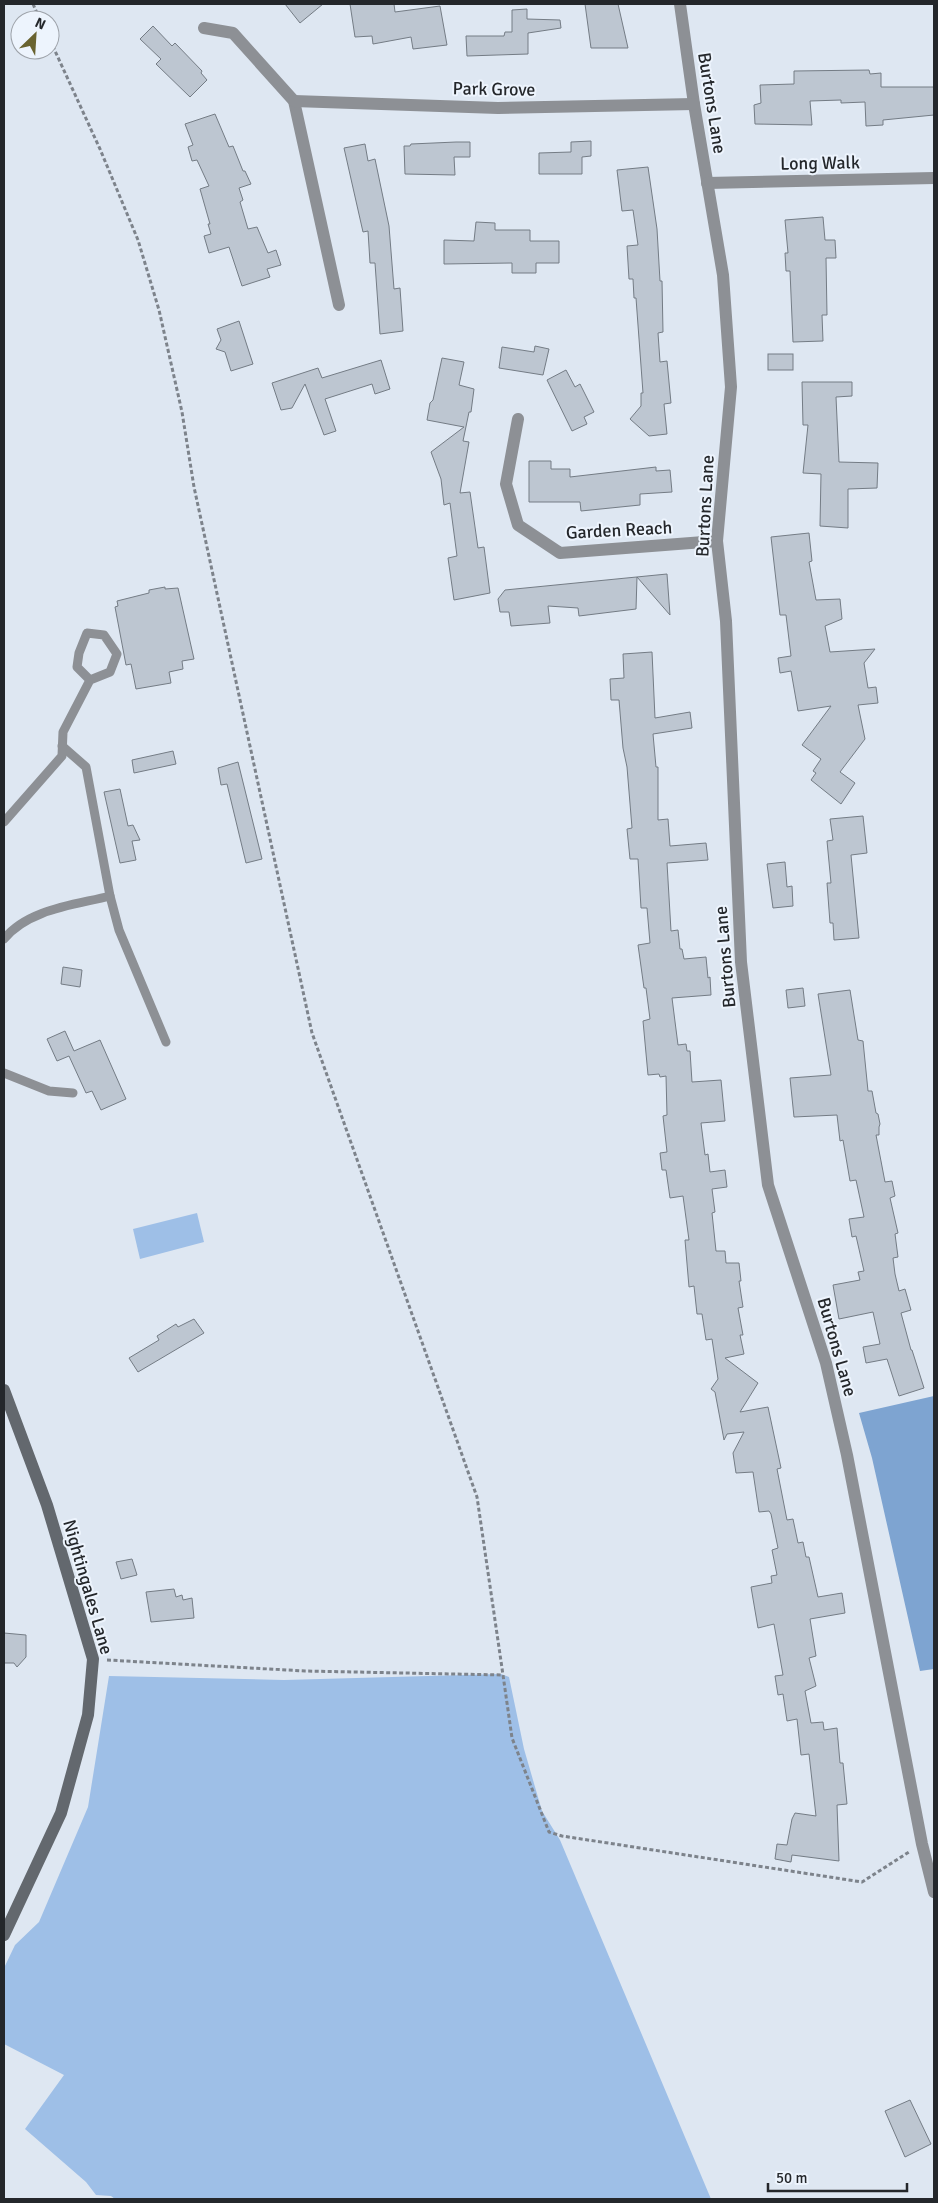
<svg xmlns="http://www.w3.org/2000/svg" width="938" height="2203" font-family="Signika,sans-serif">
  <rect width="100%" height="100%" fill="#dee7f2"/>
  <g fill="#9ebfe7">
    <polygon points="197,1213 204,1242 140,1259 133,1229"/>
    <polygon points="501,1674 509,1677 524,1749 542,1811 560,1840 711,2199 115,2199 111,2196 96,2195 86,2182 25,2129 64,2075 4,2044 4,1968 15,1945 39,1922 88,1807 109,1676 284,1680"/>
  </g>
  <polygon fill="#7ea4d1" points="934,1396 934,1669 920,1671 872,1458 859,1413"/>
  <g fill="#bdc6d1" stroke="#747c85">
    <polygon points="285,4 323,4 300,23"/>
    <polygon points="350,4 394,4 395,12 440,6 447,45 413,49 411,37 373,44 372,36 355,37"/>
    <polygon points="585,4 618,4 628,48 591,48"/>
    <polygon points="527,9 527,19 560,20 561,28 528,33 528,54 467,56 466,36 504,36 505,32 512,32 512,10"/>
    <polygon points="153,26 172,46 175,43 202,71 201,73 207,80 190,97 156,64 161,59 140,39"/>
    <polygon points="869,70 870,74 881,73 881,87 934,87 934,115 883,120 883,125 866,126 865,102 841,103 841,100 810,101 812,125 755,124 754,105 761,103 760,85 794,84 794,71"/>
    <polygon points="215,114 229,147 233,146 243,171 245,171 251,184 239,188 243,200 240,202 248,229 257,227 268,253 276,250 281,265 267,269 270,277 242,286 229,247 209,253 204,236 211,234 208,224 210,224 200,189 209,186 197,160 192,161 188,147 193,145 185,124"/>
    <polygon points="591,141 591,156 582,157 582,174 539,174 539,153 571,152 571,142"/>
    <polygon points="456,142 470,142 470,157 454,157 455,175 405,174 404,146 410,146 411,144"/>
    <polygon points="365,144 368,161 375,159 389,226 394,289 400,288 403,331 380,334 375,263 370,263 368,231 363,232 344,148"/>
    <polygon points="648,167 657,229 660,281 662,281 663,332 658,333 660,362 667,361 671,403 664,404 667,434 649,436 630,419 641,406 641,393 643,393 636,298 634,298 633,279 629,279 627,246 638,245 633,210 622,211 617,170"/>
    <polygon points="823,217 825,240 835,240 836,258 826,258 827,315 822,315 823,341 793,342 790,271 786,271 785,253 788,253 785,220"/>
    <polygon points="476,222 495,223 495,230 530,230 530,241 559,241 559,263 536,263 536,273 512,273 512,263 444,264 444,240 474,241"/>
    <polygon points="239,321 253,364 231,371 225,352 216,349 221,340 217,329"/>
    <polygon points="535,346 549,349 543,375 499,368 502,347 534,352"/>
    <rect x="768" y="354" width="25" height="16"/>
    <polygon points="442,358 464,362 459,385 474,389 471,412 469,412 463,441 469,442 460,493 470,492 478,548 484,547 490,593 454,600 448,558 457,556 450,503 444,505 441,479 431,452 464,427 427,420 430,403 433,400"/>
    <polygon points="381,360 390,389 375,394 372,384 325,399 336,431 324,435 305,384 292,408 281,410 272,383 318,368 322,378"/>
    <polygon points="566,370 575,387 580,384 594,412 584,417 587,424 572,431 547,380"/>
    <polygon points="802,382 852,382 852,396 836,397 839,462 878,463 877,488 848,489 848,528 820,526 821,474 803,473 808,425 803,425"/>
    <polygon points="529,461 551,461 551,469 570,469 570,477 656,467 656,471 670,470 672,492 640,494 640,505 581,511 580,502 529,502"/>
    <polygon points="809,533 812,561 809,562 816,600 840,599 842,619 825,626 830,652 875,649 864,663 868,688 876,687 878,703 858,705 865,739 840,772 855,783 841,804 811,780 816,773 813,771 821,759 802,745 831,706 798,711 791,671 780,673 778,658 791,656 786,615 780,615 771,537"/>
    <polygon points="667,574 670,615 637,577 636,609 579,616 578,608 548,606 550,623 511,626 509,612 500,612 498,599 505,590"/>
    <polygon points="165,587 165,589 178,588 194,659 182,661 183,669 169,672 171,683 136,689 131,664 126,665 115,607 118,606 117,601 149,593 149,590"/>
    <polygon points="652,652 655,718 690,712 692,728 653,734 656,767 658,767 658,820 668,819 670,846 706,843 708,860 667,863 671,931 678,930 680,949 682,949 684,959 706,957 708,978 710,977 711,995 672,998 678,1045 686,1044 687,1051 690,1051 692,1082 721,1080 725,1121 701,1123 705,1155 708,1154 710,1172 725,1170 727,1187 712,1189 715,1212 712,1213 716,1251 725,1251 726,1263 739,1263 741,1281 739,1281 743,1307 738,1308 743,1335 740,1335 744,1354 725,1358 758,1383 740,1412 768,1407 781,1468 777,1469 787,1520 793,1519 798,1543 803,1542 806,1557 809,1557 818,1597 842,1593 845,1613 810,1619 816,1656 809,1658 816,1686 805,1691 811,1723 823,1722 824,1730 837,1728 840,1763 843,1763 847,1804 837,1805 839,1861 792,1855 791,1862 775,1859 777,1844 787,1845 792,1819 795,1813 816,1816 809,1754 801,1755 797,1719 787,1721 783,1694 778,1695 775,1676 783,1675 774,1624 758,1628 751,1587 772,1583 771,1576 777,1575 772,1550 778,1548 771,1514 769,1511 759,1512 753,1472 736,1473 733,1453 744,1432 727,1434 724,1440 715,1392 711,1389 718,1379 712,1339 706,1340 702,1314 697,1314 694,1286 689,1287 685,1240 689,1240 683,1196 670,1198 666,1170 662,1170 660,1153 667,1152 663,1116 667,1115 666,1076 660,1077 659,1074 648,1075 643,1021 650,1019 646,988 644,988 638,945 650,943 647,908 641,908 638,859 630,859 627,829 632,828 627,767 623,748 619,700 611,700 610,679 624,678 623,654"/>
    <polygon points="173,751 176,764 134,773 132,760"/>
    <polygon points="238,762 262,859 246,863 227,784 221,785 218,768"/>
    <polygon points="120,789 128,826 133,825 140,840 132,841 136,860 120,863 104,792"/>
    <polygon points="863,816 867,853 851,855 859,938 834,940 833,923 830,923 827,883 831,883 827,841 833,840 830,819"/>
    <polygon points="785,862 787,887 792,886 793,906 773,908 767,864"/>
    <polygon points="63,967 82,970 80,987 61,984"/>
    <polygon points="803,988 805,1006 788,1008 786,990"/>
    <polygon points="850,990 858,1040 863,1041 868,1091 872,1091 876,1113 878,1114 880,1124 879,1127 879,1135 876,1135 885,1182 892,1181 895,1196 890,1198 898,1233 895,1234 898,1257 893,1258 895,1274 899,1291 905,1289 911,1310 901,1313 911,1350 912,1350 924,1388 899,1396 887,1359 866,1363 863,1347 880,1344 873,1312 839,1319 833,1285 860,1280 858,1272 864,1271 856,1236 852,1237 849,1219 864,1217 856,1180 850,1181 843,1140 840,1141 837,1115 794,1117 790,1078 831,1075 818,994"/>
    <polygon points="65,1031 74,1051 100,1040 126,1099 101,1110 92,1091 86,1093 69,1056 57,1061 47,1039"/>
    <polygon points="194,1319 204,1333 138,1372 129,1358 159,1340 157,1336 176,1324 178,1327"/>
    <polygon points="132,1559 137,1575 121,1579 116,1562"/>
    <polygon points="174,1589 176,1597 182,1595 183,1600 192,1598 194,1618 151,1622 146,1592"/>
    <polygon points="4,1633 26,1635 26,1657 17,1667 14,1663 4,1663"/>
    <polygon points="910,2100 931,2144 905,2157 885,2111"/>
  </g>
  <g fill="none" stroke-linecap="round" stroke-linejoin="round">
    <g stroke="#7d838b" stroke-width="3" stroke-dasharray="4 2.5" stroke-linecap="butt">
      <polyline points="33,4 40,20"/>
      <polyline points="50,40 100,149 138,240 159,310 182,412 194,487 312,1033 477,1497 503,1675"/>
      <polyline points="107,1660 305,1671 503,1675 512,1738 549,1832 562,1836 862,1882 909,1852"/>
    </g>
    <g stroke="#8d9095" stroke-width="9">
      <polyline points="62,746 86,767 110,896 119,930 166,1042"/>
      <polyline points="4,822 62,756 63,732 90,680 110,672 117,654 104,635 87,633 79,653 77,667 90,680"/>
      <path d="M4 939C28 909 75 905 110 896"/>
      <polyline points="4,1073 49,1091 73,1093"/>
    </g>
    <g stroke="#8d9095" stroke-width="12">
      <polyline points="680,4 694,104 723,275 731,387 717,541 726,621 741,962 768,1185 826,1363 847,1455 922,1844 934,1892"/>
      <polyline points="204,28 233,33 294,101 339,305"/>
      <polyline points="294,101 498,108 694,104"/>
      <polyline points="707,183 934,178"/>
      <polyline points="518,419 506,484 518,525 560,553 717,541"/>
    </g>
    <polyline stroke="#63686e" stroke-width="12" points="4,1390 47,1505 93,1659 88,1715 61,1813 4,1935"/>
  </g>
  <g text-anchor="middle" stroke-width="4" stroke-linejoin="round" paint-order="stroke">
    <g font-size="18" fill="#24272b" stroke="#edf4fd">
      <text transform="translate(494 89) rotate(1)" y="6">Park Grove</text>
      <text transform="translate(712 103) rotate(81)" y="6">Burtons Lane</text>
      <text transform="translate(820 163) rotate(-1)" y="6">Long Walk</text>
      <text transform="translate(705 506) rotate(-87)" y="6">Burtons Lane</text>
      <text transform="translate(619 530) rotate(-3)" y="6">Garden Reach</text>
      <text transform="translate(725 957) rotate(-95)" y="6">Burtons Lane</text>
      <text transform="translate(837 1347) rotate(74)" y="6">Burtons Lane</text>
      <text transform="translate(88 1587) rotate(74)" y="6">Nightingales Lane</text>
    </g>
  </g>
  <rect width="938" height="2203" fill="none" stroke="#24272b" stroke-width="10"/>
  <g transform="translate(35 35) rotate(25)"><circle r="24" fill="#edf4fd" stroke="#9da2a9"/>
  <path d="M0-4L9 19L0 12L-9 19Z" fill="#696330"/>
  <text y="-8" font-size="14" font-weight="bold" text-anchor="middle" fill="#24272b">N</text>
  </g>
  <path d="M768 2183v8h139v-8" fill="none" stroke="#24272b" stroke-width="2.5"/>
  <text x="776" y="2183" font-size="15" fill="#24272b" stroke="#edf4fd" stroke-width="4" paint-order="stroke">50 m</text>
</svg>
